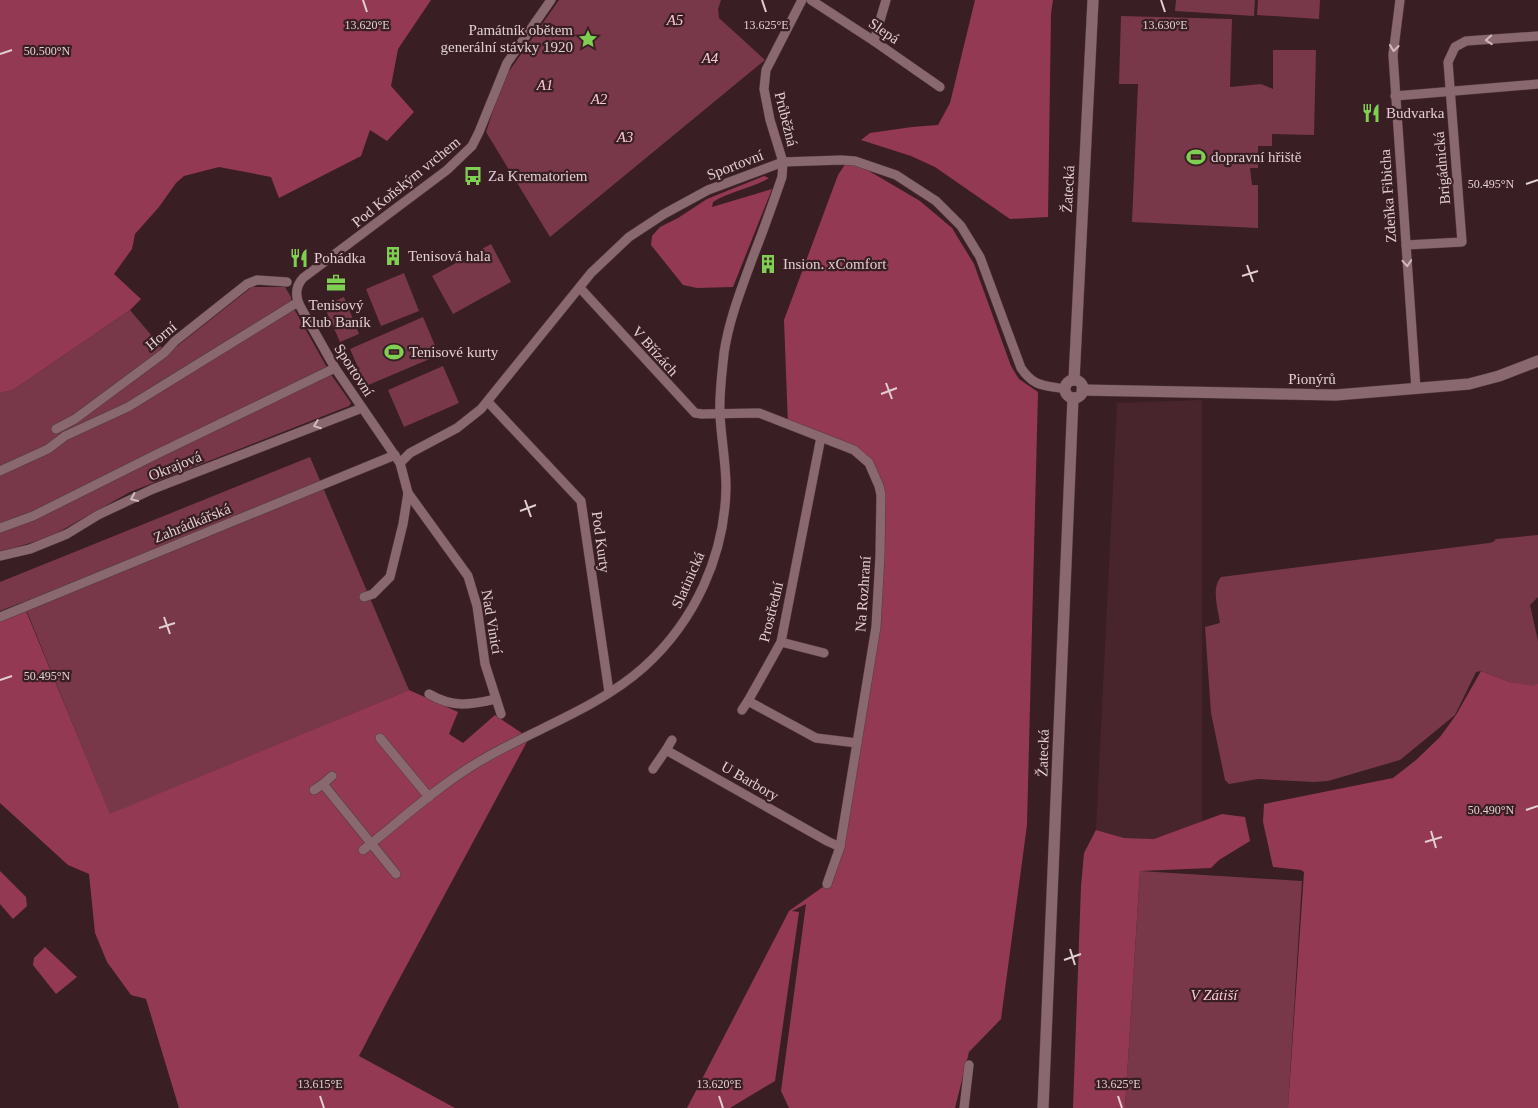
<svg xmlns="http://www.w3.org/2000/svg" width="1538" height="1108" font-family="'Times New Roman',serif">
  <rect width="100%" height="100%" fill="#391e24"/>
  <polygon fill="#48252d" points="1202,400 1202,822 1154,839 1124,838 1096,830 1117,403"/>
  <g fill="#783849">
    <polygon points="559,0 721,0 718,9 719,18 765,60 550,237 486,132 503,80"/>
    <polygon points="1176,0 1255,0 1254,16 1175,11"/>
    <polygon points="1258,0 1320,0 1319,19 1257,15"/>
    <polygon points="1121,16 1232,19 1230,87 1261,84 1273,89 1273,50 1316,50 1314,135 1272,134 1272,146 1258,146 1258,168 1250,168 1252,185 1258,185 1258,228 1132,222 1138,84 1119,84"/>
    <polygon points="491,244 511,282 453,314 432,276"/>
    <polygon points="404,273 419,311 381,326 366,289"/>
    <polygon points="252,287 285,287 291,297 292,305 330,373 351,403 349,406 130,492 50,537 0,552 0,393 13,390 130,310 167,354"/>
    <polygon points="344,297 359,334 340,342 324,306"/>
    <polygon points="423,317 439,355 366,386 350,349"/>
    <polygon points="443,366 459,403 404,427 388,390"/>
    <polygon points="310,457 409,690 110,815 23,602 0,611 0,582"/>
    <path d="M1538 535V597L1530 605 1538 641V683L1533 687 1510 682 1481 671 1476 672 1455 715 1400 760 1328 781 1314 782 1258 779 1229 784 1225 780 1211 713 1205 627 1220 623C1218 609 1211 588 1221 577L1489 543 1493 542 1496 539Z"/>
    <polygon points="1140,871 1302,881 1288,1108 1125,1108"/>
  </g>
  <g fill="#943953">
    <polygon points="0,0 431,0 398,49 391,86 414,112 387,141 370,130 361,156 279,198 271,177 219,167 184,176 176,183 159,207 135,234 132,249 114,274 141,299 130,310 13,390 0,393"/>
    <polygon points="975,0 1053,0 1051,14 1048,217 1010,219 935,167 911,156 861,140 870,133 912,127 938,125 950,103"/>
    <polygon points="846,163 864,168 920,201 952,228 974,264 1011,366 1019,379 1038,392 1027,825 1001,1019 969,1052 955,1108 789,1108 781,1091 806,904 792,911 799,912 775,1081 730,1108 687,1108 789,911 827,884 840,846 876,627 881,495 870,466 850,448 788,425 784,320 838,175"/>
    <path d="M764 176 769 178C751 189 730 191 713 202L712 207 772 189 733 287 697 288 683 285 651 245 652 236 660 227 678 218 707 199Z"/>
    <polygon points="26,611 110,814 409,690 458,712 449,734 463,743 495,715 529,738 388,1000 359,1056 455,1108 179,1108 146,999 131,995 107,962 95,933 89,874 68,865 0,803 0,621"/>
    <polygon points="1481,671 1510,682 1533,686 1538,683 1538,1108 1288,1108 1304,872 1301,870 1273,867 1263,822 1264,804 1393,778 1416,760 1440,737 1456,715"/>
    <polygon points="1222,814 1245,817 1250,841 1219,860 1211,868 1140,871 1125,1108 1073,1108 1081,886 1084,853 1096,830 1124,838 1154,839"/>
    <polygon points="0,871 26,897 27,906 13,919 0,904"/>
    <polygon points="45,947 77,977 56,994 33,965 34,958"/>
  </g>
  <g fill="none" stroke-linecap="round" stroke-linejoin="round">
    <g stroke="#513b41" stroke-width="10">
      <g id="street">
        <polyline points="811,0 874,41 940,87"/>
        <polyline points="1400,0 1393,55 1416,389"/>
        <polyline points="874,41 886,0"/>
        <polyline points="1395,96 1538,84"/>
        <polyline points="1406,245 1462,242 1448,62 1455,47 1466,41 1538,36"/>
        <polyline points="580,288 695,413 702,414 759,413 854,450 869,463 879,486 881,495 880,556 876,627 840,847 827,884"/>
        <polyline points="488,402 581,501 609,692"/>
        <polyline points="56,429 75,419 164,353 175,341 247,284 257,280 287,282"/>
        <polyline points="821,437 781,642 748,701 816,738 857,743"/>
        <path d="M400 463 410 453 457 428 481 409 591 273 629 237 664 214 708 190 783 162 841 160 855 161 896 175 936 201 961 226 980 257 1021 368C1034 387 1043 385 1065 389"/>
        <polyline points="0,471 48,449 65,436 128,407 298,302"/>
        <polyline points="408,493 468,576 477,606 485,664 501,714"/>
        <polyline points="0,528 33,516 155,455 335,368"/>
        <polyline points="0,556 30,549 67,534 98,515 153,489 362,408"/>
        <path d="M364 597 373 594 390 577 403 524 408 493 400 463 335 368 300 306C295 296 295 287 303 278L447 170 472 146 479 132 507 63 551 0"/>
        <polyline points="0,617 395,455"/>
        <polyline points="781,642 824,653"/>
        <path d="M429 694C453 708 470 705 496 699"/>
        <polyline points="742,710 748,701"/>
        <polyline points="380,738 429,797"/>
        <polyline points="666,750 672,740"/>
        <polyline points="653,769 666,750 827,841 840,847"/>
        <polyline points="332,776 323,784 396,874"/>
        <polyline points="314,790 323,784"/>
        <path d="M363 850C401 820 438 786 480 761 534 729 597 709 644 667 695 621 725 555 726 487 726 462 721 438 720 414 719 394 722 373 724 353 729 319 742 287 754 254 764 229 773 203 782 177L783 162 770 120 764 89 766 70 802 0"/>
        <polyline points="964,1108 969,1065"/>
      </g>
    </g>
    <g stroke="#513b41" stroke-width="12">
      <g id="secondary">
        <polyline points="1074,380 1093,0"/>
        <circle cx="1074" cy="389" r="9"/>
        <polyline points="1082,390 1336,395 1469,384 1499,376 1538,361"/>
        <polyline points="1043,1108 1073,398"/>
      </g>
    </g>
    <use href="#street" stroke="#8a686f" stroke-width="9"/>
    <use href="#secondary" stroke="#8a686f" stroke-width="11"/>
  </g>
  <defs><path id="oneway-chevron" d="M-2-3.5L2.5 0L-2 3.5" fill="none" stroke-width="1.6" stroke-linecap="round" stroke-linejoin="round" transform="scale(1.25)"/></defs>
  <g stroke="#d0babe">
    <use href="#oneway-chevron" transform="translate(1489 40) rotate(176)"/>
    <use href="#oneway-chevron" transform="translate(1394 48) rotate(96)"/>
    <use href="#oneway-chevron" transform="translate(1407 263) rotate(86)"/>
    <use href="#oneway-chevron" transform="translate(317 425) rotate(159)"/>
    <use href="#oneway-chevron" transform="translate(134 498) rotate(155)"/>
  </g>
  <path fill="none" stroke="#e1ced2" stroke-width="2" d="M363 0 367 12M762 0 766 12M1161 0 1165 12M0 54 12 50M1526 184 1538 180M1247 265 1253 282M1242 276 1258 271M886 383 892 399M881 394 897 388M525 500 531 517M520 511 536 505M164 617 170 634M159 628 175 623M0 680 12 676M1526 810 1538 806M1431 831 1436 848M1425 842 1442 837M1070 949 1075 965M1064 960 1081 954M320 1096 324 1108M719 1096 723 1108M1118 1096 1122 1108"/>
  <defs>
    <g id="sight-bare" transform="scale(1.5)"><path d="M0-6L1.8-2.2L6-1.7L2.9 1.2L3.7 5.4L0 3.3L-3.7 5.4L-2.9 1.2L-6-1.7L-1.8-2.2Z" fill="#7fd052" stroke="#391e24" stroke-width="2.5" paint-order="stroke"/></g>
    <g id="restaurant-bare" transform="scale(1.5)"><path d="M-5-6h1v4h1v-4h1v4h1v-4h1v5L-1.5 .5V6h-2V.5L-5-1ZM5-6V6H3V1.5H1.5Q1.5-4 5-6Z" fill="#7fd052" stroke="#391e24" stroke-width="2.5" paint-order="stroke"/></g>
    <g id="stadium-bare" transform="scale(1.5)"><path d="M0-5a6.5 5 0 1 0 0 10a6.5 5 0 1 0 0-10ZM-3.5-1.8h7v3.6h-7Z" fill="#7fd052" stroke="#391e24" stroke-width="2.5" paint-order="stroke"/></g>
    <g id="bus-bare" transform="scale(1.5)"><path d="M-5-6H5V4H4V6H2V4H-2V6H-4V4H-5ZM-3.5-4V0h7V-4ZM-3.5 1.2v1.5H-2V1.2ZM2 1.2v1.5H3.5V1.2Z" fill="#7fd052" stroke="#391e24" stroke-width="2.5" paint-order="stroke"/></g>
    <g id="building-bare" transform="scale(1.5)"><path d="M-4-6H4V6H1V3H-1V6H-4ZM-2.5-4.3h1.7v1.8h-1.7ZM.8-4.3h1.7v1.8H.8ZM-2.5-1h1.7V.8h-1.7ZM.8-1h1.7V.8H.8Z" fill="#7fd052" stroke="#391e24" stroke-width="2.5" paint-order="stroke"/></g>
    <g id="office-bare" transform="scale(1.5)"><path d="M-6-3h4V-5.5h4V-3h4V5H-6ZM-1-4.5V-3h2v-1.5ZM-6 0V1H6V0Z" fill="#7fd052" stroke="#391e24" stroke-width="2.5" paint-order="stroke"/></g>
  </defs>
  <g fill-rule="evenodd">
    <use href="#sight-bare" x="588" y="39"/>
    <use href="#restaurant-bare" x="1371" y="113"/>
    <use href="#stadium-bare" x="1196" y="157"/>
    <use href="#bus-bare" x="473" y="176"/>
    <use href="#building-bare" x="393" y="256"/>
    <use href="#restaurant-bare" x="299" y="258"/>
    <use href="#building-bare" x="768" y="264"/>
    <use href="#office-bare" x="336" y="283"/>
    <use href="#stadium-bare" x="394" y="352"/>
  </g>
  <g text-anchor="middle" stroke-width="4.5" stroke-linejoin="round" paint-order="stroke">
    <g font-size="15" font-style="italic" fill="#fdc8d3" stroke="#391e24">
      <text x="675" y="25">A5</text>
      <text x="710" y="63">A4</text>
      <text x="545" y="90">A1</text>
      <text x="599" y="104">A2</text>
      <text x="625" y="142">A3</text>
      <text x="1214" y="1000">V Zátiší</text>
    </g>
    <g font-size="15" fill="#e1ced2" stroke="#391e24" text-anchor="start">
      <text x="573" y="35" text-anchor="end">Památník obětem<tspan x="573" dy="17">generální stávky 1920</tspan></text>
      <text x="1386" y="118">Budvarka</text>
      <text x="1211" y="162">dopravní hřiště</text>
      <text x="488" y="181">Za Krematoriem</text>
      <text x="408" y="261">Tenisová hala</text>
      <text x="314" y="263">Pohádka</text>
      <text x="783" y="269">Insion. xComfort</text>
      <text x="336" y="310" text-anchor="middle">Tenisový<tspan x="336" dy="17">Klub Baník</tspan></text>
      <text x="409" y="357">Tenisové kurty</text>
    </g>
    <g font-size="15" fill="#e1ced2" stroke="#391e24">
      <text transform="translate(884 31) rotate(34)" y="5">Slepá</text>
      <text transform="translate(786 119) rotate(76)" y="5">Průběžná</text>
      <text transform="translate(735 165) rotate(-21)" y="5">Sportovní</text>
      <text transform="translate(1442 168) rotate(-95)" y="5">Brigádnická</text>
      <text transform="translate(406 182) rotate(-39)" y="5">Pod Koňským vrchem</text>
      <text transform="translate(1068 189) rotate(-87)" y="5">Žatecká</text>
      <text transform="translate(1388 196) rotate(-94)" y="5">Zdeňka Fibicha</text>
      <text transform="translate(161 336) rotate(-40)" y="5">Horní</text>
      <text transform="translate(655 351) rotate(48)" y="5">V Břízách</text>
      <text transform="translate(354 370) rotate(57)" y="5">Sportovní</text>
      <text x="1312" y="384">Pionýrů</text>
      <text transform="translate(175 466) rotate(-22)" y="5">Okrajová</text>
      <text transform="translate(192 523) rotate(-22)" y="5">Zahrádkářská</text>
      <text transform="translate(601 542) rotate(82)" y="5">Pod Kurty</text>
      <text transform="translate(688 580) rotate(-66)" y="5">Slatinická</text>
      <text transform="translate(863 594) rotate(-86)" y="5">Na Rozhraní</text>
      <text transform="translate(771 612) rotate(-76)" y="5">Prostřední</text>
      <text transform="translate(492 622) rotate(80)" y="5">Nad Vinicí</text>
      <text transform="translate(1043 753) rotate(-88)" y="5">Žatecká</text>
      <text transform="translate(750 781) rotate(30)" y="5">U Barbory</text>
    </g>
  </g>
  <g font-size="12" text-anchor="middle" fill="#e1ced2" stroke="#391e24" stroke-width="4.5" stroke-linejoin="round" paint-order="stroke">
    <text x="367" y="29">13.620°E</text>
    <text x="766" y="29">13.625°E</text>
    <text x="1165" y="29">13.630°E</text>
    <text x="47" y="55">50.500°N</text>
    <text x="1491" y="188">50.495°N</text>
    <text x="47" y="680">50.495°N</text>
    <text x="1491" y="814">50.490°N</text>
    <text x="320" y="1088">13.615°E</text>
    <text x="719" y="1088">13.620°E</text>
    <text x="1118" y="1088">13.625°E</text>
  </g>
</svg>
